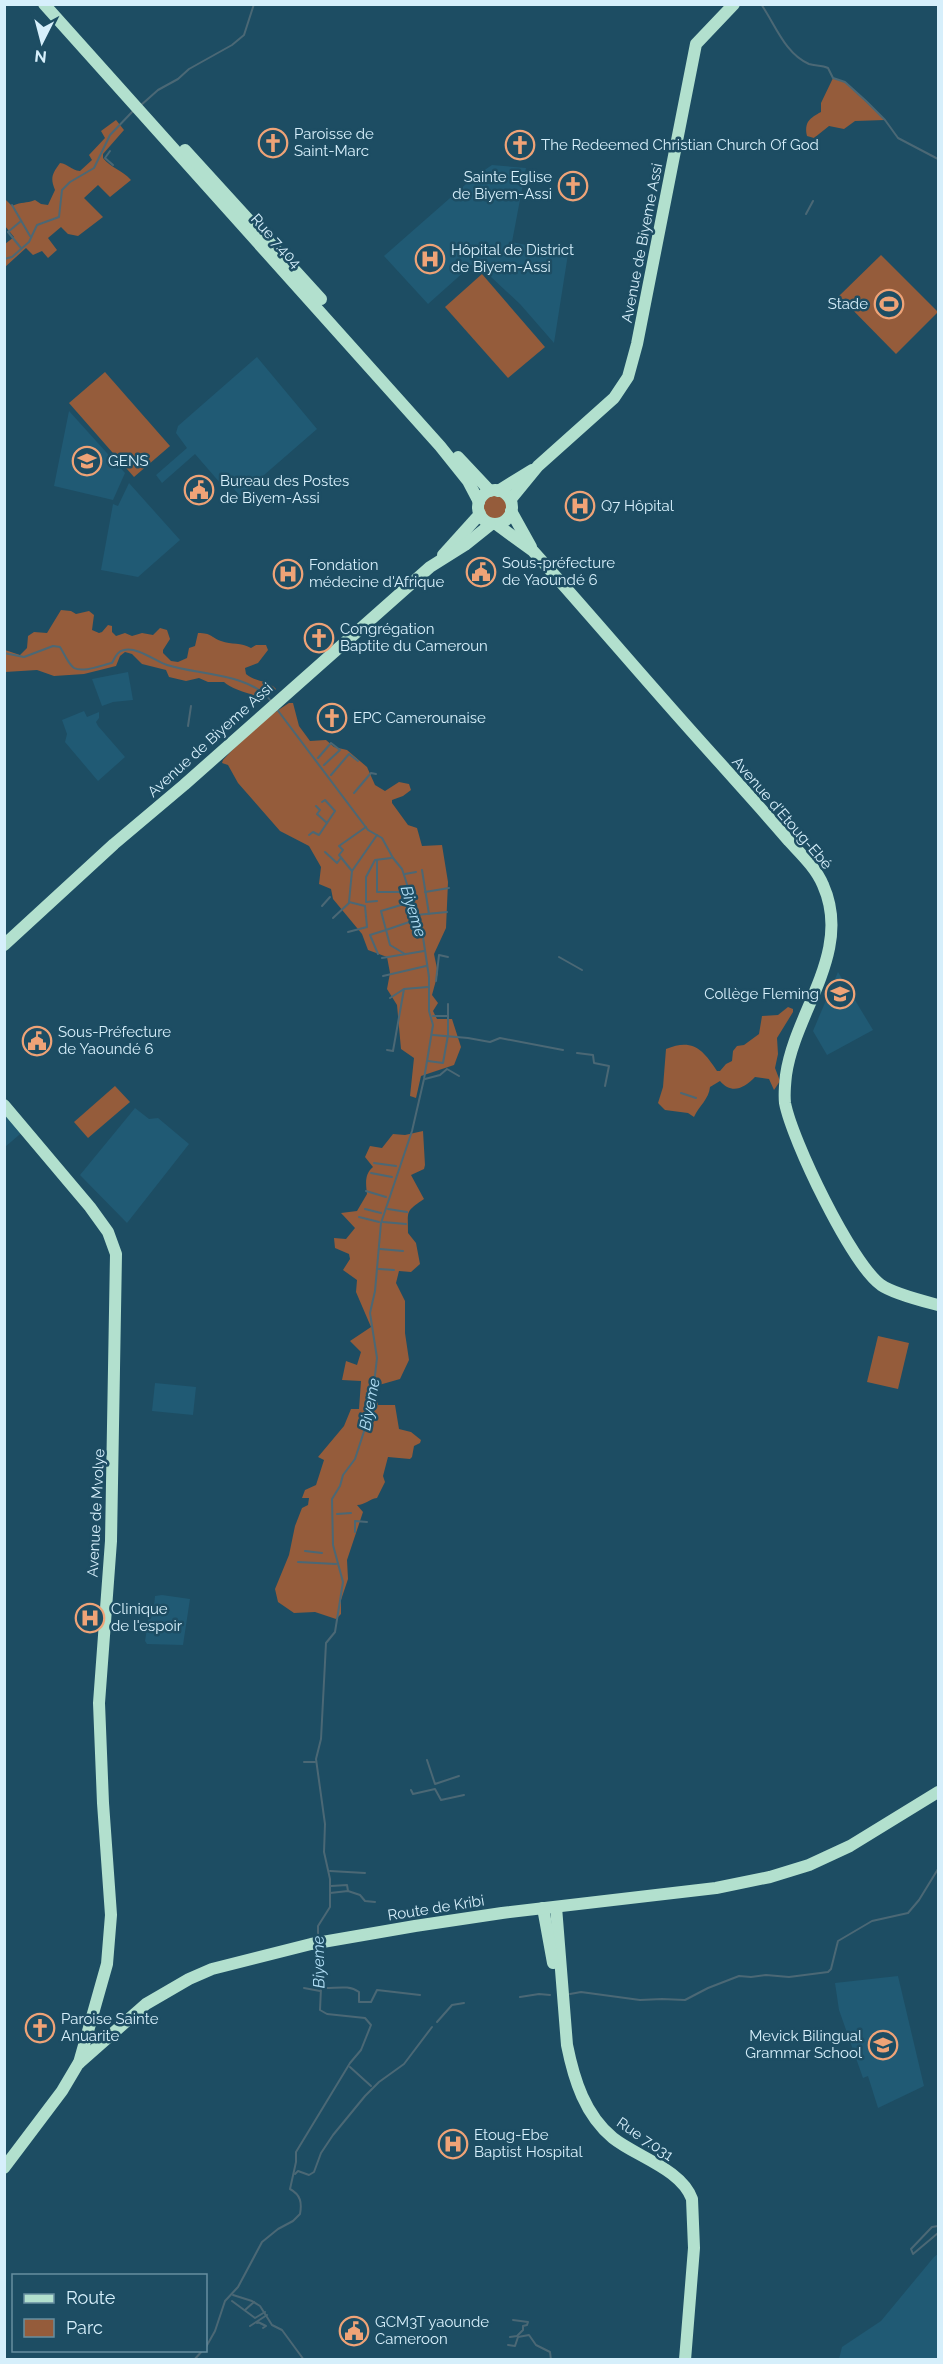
<svg xmlns="http://www.w3.org/2000/svg" width="943" height="2364" font-family="Raleway,sans-serif">
  <rect width="100%" height="100%" fill="#1d4d63"/>
  <g fill="#205a74">
    <polygon points="492,165 526,168 512,242 568,254 554,343 520,304 475,262 428,304 384,256 474,177"/>
    <polygon points="257,357 317,429 240,496 227,481 221,484 195,454 162,483 156,475 187,448 176,433 178,426"/>
    <polygon points="69,411 125,473 113,500 54,486"/>
    <polygon points="129,483 180,540 138,577 101,570 113,504 118,506"/>
    <polygon points="128,672 133,700 113,702 102,706 92,679"/>
    <polygon points="84,711 87,717 99,712 99,718 96,722 98,726 125,757 98,781 65,742 67,734 62,720"/>
    <polygon points="838,972 873,1030 827,1055 813,1031"/>
    <polygon points="5,1105 26,1129 5,1147"/>
    <polygon points="135,1108 149,1119 158,1118 189,1144 127,1223 80,1175"/>
    <polygon points="155,1383 196,1387 193,1415 152,1411"/>
    <polygon points="162,1595 190,1599 183,1645 147,1644 145,1641 149,1616 153,1616 155,1596"/>
    <polygon points="898,1976 924,2086 878,2108 868,2076 863,2078 839,2010 835,1983"/>
    <polygon points="938,2254 938,2359 839,2359 842,2347 881,2321 934,2257"/>
  </g>
  <g fill="#955c3b">
    <path d="M833 78 845 82 885 120 855 121 844 129 829 126 814 138 807 136C804 122 810 118 821 112V103Z"/>
    <path d="M116 120 124 130 103 154V158C111 168 122 170 131 180L110 197 98 185 84 198 103 217 78 236 68 234 61 227 48 238 57 250 48 258 42 251 33 255 26 248 5 267V244L14 237 5 226V199L12 206C23 201 25 204 35 200L41 204 48 205 55 190C50 178 52 174 60 163 68 164 71 170 80 171L92 160 89 155 105 138 101 131Z"/>
    <polygon points="881,255 938,312 896,354 839,296"/>
    <polygon points="482,274 545,347 508,378 445,307"/>
    <polygon points="105,372 170,446 134,477 69,403"/>
    <circle cx="495" cy="507" r="12"/>
    <path d="M61 610 71 611 76 614 89 611 94 615 92 630 99 633 102 632 108 625 112 626V632L116 636 125 633 132 636 142 633 153 635 160 628 167 630 170 639 163 650V653L171 661 178 662 187 658 189 648 195 646 198 633C212 633 210 637 221 641 232 645 241 642 251 648L256 645H266L268 650 258 663 245 668 246 674C255 682 268 680 276 689L265 698C255 696 231 689 224 682H208L199 678 186 681 169 677 166 670 142 664 132 654 125 652 120 656 116 666 84 674 54 676 37 670 5 672V650L20 655 27 648 28 636 34 632 47 633Z"/>
    <path d="M289 703H293L299 726 310 741 326 740 334 747 347 750 367 767 375 785 385 791 399 782 409 784 411 790 403 796 392 800V803L408 825 417 828 422 846 442 845 448 882 446 928 434 954 438 973 432 995 438 1003 433 1011 437 1019H452L461 1047 454 1065 421 1076 416 1098 410 1096 414 1058 401 1049 397 1005 387 989 390 973 387 957 368 950 362 934 333 899 331 889 319 884 321 867 309 846 280 831 238 783 228 765 222 763 223 760C243 739 264 718 289 703Z"/>
    <path d="M788 1007 793 1009V1012L777 1038 778 1054 775 1068 780 1081 774 1090 769 1079 755 1077C744 1088 732 1095 720 1081L710 1087C709 1099 699 1106 694 1117L688 1113 665 1110 658 1103 663 1087 666 1049C692 1038 703 1049 717 1071H720L726 1064 732 1061 733 1051 737 1046 744 1045 759 1034 762 1016 778 1015Z"/>
    <polygon points="115,1086 130,1102 88,1138 74,1122"/>
    <path d="M423 1131 425 1165 424 1169 411 1175 424 1199C405 1212 408 1210 408 1233L416 1243 420 1264 411 1272 399 1271 396 1283 405 1301V1333L409 1360 400 1379 379 1385 376 1395 378 1405H395L399 1429 411 1432 421 1440 420 1443 414 1446 412 1457 410 1459 388 1457 383 1476 385 1482 377 1498C369 1499 365 1505 357 1505L363 1512 347 1560 348 1579 341 1600V1614L336 1619 315 1612 294 1613 278 1602 275 1589 289 1555 295 1526 302 1508 308 1505 309 1498H302L305 1490 316 1485 324 1460 318 1457 344 1426 351 1409H359L361 1381 342 1380 346 1361 357 1365 361 1352 350 1341 371 1327 356 1292 357 1280 343 1270 350 1259 349 1254 335 1248 334 1238 346 1239 355 1228 341 1213 357 1211 367 1194C366 1185 364 1174 373 1167L365 1157 370 1146 382 1148 393 1134 405 1135Z"/>
    <polygon points="878,1336 909,1343 898,1389 867,1382"/>
  </g>
  <g fill="none" stroke-linecap="round" stroke-linejoin="round">
    <g stroke="#4b6875" stroke-width="2">
      <polyline points="247,4 248,4"/>
      <path d="M761 4C775 24 785 54 809 64 815 66 822 65 828 68L833 78 845 82 866 101 885 120 898 138 938 159"/>
      <polyline points="140,106 158,90 178,79 189,69 232,45 244,35 254,4"/>
      <polyline points="110,151 105,158 113,165"/>
      <polyline points="12,205 30,236"/>
      <polyline points="806,214 813,201"/>
      <polyline points="8,232 21,248"/>
      <polyline points="8,232 21,221"/>
      <polyline points="4,259 12,257 29,242 37,225 59,217 62,190 70,182 94,168 110,135 133,111"/>
      <path d="M4 653 24 657 53 646 60 647C64 653 68 664 74 668 83 673 102 665 112 663 115 658 117 651 124 650 138 647 155 661 167 665 198 675 250 673 271 701"/>
      <polyline points="276,708 368,830 382,838 393,858 402,869 406,881 418,925 423,937 429,977 429,1011 433,1025 424,1079 412,1131 381,1223 375,1291 370,1313 377,1358 371,1410 355,1459 343,1475 340,1486 332,1499 333,1545 343,1582 335,1632 326,1643 321,1739 316,1759 325,1824 324,1852 330,1879 330,1907 318,1926 318,1939"/>
      <polyline points="188,726 191,706"/>
      <polyline points="318,758 331,743 340,750 324,765"/>
      <polyline points="331,775 349,754 358,761"/>
      <polyline points="354,793 371,773 376,774"/>
      <polyline points="316,806 320,810 317,814 327,823"/>
      <polyline points="309,835 313,832 319,835 335,811 325,800 322,802"/>
      <polyline points="325,852 337,863 340,859"/>
      <polyline points="377,860 377,892 408,892"/>
      <polyline points="422,870 429,914"/>
      <polyline points="352,871 339,855 343,850 339,846 366,827"/>
      <polyline points="405,874 416,872"/>
      <polyline points="425,892 449,888"/>
      <polyline points="377,901 366,902 366,877 375,860 391,858"/>
      <polyline points="349,902 352,871 377,835"/>
      <polyline points="322,906 330,897"/>
      <polyline points="416,915 447,912"/>
      <polyline points="333,918 349,903"/>
      <polyline points="348,932 367,927 365,906 349,902"/>
      <polyline points="378,954 370,935 386,930 381,911 411,902"/>
      <polyline points="405,954 390,945 386,930 415,920"/>
      <polyline points="559,957 582,970"/>
      <polyline points="382,958 424,951"/>
      <polyline points="383,976 426,966"/>
      <polyline points="436,981 439,955 448,957"/>
      <polyline points="390,998 404,989 428,987"/>
      <polyline points="433,1016 448,1016"/>
      <polyline points="433,1035 468,1038 490,1042 500,1038 563,1050"/>
      <polyline points="387,1050 393,1051 404,989"/>
      <polyline points="577,1053 593,1055 594,1063 609,1066 605,1086"/>
      <polyline points="428,1061 443,1063 448,1035 448,1004"/>
      <polyline points="425,1079 440,1075 447,1069 459,1076"/>
      <polyline points="681,1093 696,1098"/>
      <polyline points="374,1163 396,1166"/>
      <polyline points="371,1173 392,1177"/>
      <polyline points="366,1191 386,1197"/>
      <polyline points="365,1209 381,1213"/>
      <polyline points="388,1209 407,1212"/>
      <polyline points="359,1217 379,1222"/>
      <polyline points="383,1222 406,1224"/>
      <polyline points="380,1249 403,1251"/>
      <polyline points="379,1269 394,1270"/>
      <polyline points="337,1514 351,1513"/>
      <polyline points="355,1532 355,1521 367,1522"/>
      <polyline points="305,1551 322,1553"/>
      <polyline points="298,1562 336,1564"/>
      <polyline points="427,1760 435,1784 459,1776"/>
      <polyline points="304,1762 315,1762"/>
      <polyline points="411,1790 413,1794 435,1789 441,1800 464,1795"/>
      <polyline points="330,1871 365,1873"/>
      <polyline points="331,1886 347,1885 348,1891"/>
      <polyline points="330,1893 348,1891 360,1895 365,1901 375,1902"/>
      <polyline points="304,1988 320,1991"/>
      <path d="M322 1988C335 1989 348 1984 359 1992V2002H371L377 1990 420 1995"/>
      <polyline points="570,1994 581,1992 640,2000 662,1999 685,2000 708,1988 739,1976 751,1977 766,1975 789,1977 828,1972 831,1969 838,1941 872,1921 908,1913 919,1900 938,1869"/>
      <polyline points="520,1997 539,1994 550,1995"/>
      <polyline points="437,2022 452,2005 464,2003"/>
      <polyline points="350,2067 371,2086"/>
      <polyline points="295,2174 298,2171 309,2175 314,2172 321,2153 333,2135 365,2096 379,2082 404,2064 432,2027"/>
      <polyline points="938,2226 932,2227 911,2249 913,2254 938,2233"/>
      <polyline points="233,2295 252,2301 260,2306 272,2325 282,2330 304,2360"/>
      <polyline points="232,2301 255,2318 265,2312"/>
      <polyline points="245,2310 254,2302"/>
      <polyline points="257,2323 258,2322 266,2326 263,2328"/>
      <polyline points="250,2326 267,2315"/>
      <polyline points="510,2337 517,2336 523,2330 523,2326 527,2325 528,2322 513,2320"/>
      <polyline points="508,2345 515,2346 518,2337 529,2335 536,2345 550,2352 551,2360"/>
      <path d="M206 2347 215 2331 225 2301 238 2287 262 2242 278 2229 293 2221 300 2214C302 2203 301 2195 290 2189L296 2162V2152L350 2063 361 2050 371 2025 365 2018 327 2014 320 2010 321 1988 318 1947"/>
      <polyline points="194,2360 203,2350"/>
    </g>
    <g stroke="#b2e0ce" stroke-width="12">
      <polyline points="44,4 440,446 468,481 479,502"/>
      <polyline points="185,150 321,299"/>
      <polyline points="458,457 490,491"/>
      <circle cx="495" cy="507" r="17"/>
      <polyline points="498,491 532,470"/>
      <polyline points="511,499 538,466 614,398 628,377 637,344 696,44 734,4"/>
      <polyline points="511,511 531,547"/>
      <path d="M496 524 533 551C596 621 657 694 720 763 743 789 766 814 789 841 801 854 816 868 823 885 853 952 795 1011 786 1075 785 1084 784 1094 785 1103 792 1140 851 1263 881 1285 894 1294 923 1301 938 1305"/>
      <polyline points="443,555 480,514"/>
      <polyline points="4,945 114,844 184,785 430,567 465,545 490,525"/>
      <polyline points="4,1105 90,1207 108,1232 116,1254 111,1541 99,1703 103,1803 111,1915 107,1964 79,2063"/>
      <path d="M556 1907 567 2045C574 2080 585 2115 613 2138 637 2157 681 2169 692 2199L694 2248 685 2360"/>
      <polyline points="543,1908 553,1963"/>
      <polyline points="4,2168 62,2091 78,2064 146,2004 189,1979 212,1969 311,1944 415,1926 502,1913 716,1888 770,1877 809,1865 850,1846 938,1792"/>
    </g>
  </g>
  <defs>
    <g id="church-ring" transform="scale(1.5)"><circle r="9.5" fill="#1d4d63" stroke="#efa377" stroke-width="1.5"/><path d="M-1.2-6h2.4v3.5h3.3v2.4h-3.3V6h-2.4V-.1h-3.3v-2.4h3.3Z" fill="#efa377"/></g>
    <g id="hospital-ring" transform="scale(1.5)"><circle r="9.5" fill="#1d4d63" stroke="#efa377" stroke-width="1.5"/><path d="M-5-5h3v3.5h4V-5h3V5h-3V1.5h-4V5h-3Z" fill="#efa377"/></g>
    <g id="stadium-ring" transform="scale(1.5)"><circle r="9.5" fill="#1d4d63" stroke="#efa377" stroke-width="1.5"/><path d="M0-5a6.5 5 0 1 0 0 10a6.5 5 0 1 0 0-10ZM-3.5-1.8h7v3.6h-7Z" fill="#efa377"/></g>
    <g id="school-ring" transform="scale(1.5)"><circle r="9.5" fill="#1d4d63" stroke="#efa377" stroke-width="1.5"/><path d="M0-5L7-2L0 1L-7-2ZM-4 1L0 2.5L4 1V4Q0 6-4 4Z" fill="#efa377"/></g>
    <g id="civic-ring" transform="scale(1.5)"><circle r="9.5" fill="#1d4d63" stroke="#efa377" stroke-width="1.5"/><path d="M-.6-6.5H3V-4.5H.6V-3L4-1V1h2V6H-6V1h2V-1L-.6-3ZM-1.2 2.5V6h2.4V2.5Z" fill="#efa377"/></g>
    <g id="university-ring" transform="scale(1.5)"><circle r="9.5" fill="#1d4d63" stroke="#efa377" stroke-width="1.5"/><path d="M0-5L7-2L0 1L-7-2ZM-4 1L0 2.5L4 1V4Q0 6-4 4Z" fill="#efa377"/></g>
  </defs>
  <g fill-rule="evenodd">
    <use href="#church-ring" x="273" y="143"/>
    <use href="#church-ring" x="520" y="145"/>
    <use href="#church-ring" x="573" y="186"/>
    <use href="#hospital-ring" x="430" y="259"/>
    <use href="#stadium-ring" x="889" y="304"/>
    <use href="#school-ring" x="87" y="461"/>
    <use href="#civic-ring" x="199" y="490"/>
    <use href="#hospital-ring" x="580" y="506"/>
    <use href="#civic-ring" x="481" y="572"/>
    <use href="#hospital-ring" x="288" y="574"/>
    <use href="#church-ring" x="319" y="638"/>
    <use href="#church-ring" x="332" y="718"/>
    <use href="#university-ring" x="840" y="994"/>
    <use href="#civic-ring" x="37" y="1041"/>
    <use href="#hospital-ring" x="90" y="1618"/>
    <use href="#church-ring" x="40" y="2028"/>
    <use href="#school-ring" x="883" y="2045"/>
    <use href="#hospital-ring" x="453" y="2144"/>
    <use href="#civic-ring" x="354" y="2331"/>
  </g>
  <g text-anchor="middle" stroke-width="5" stroke-linejoin="round" paint-order="stroke">
    <g font-size="15" fill="#d6effb" stroke="#1d4d63" text-anchor="start">
      <text x="294" y="139">Paroisse de<tspan x="294" dy="17">Saint-Marc</tspan></text>
      <text x="541" y="150">The Redeemed Christian Church Of God</text>
      <text x="552" y="182" text-anchor="end">Sainte Eglise<tspan x="552" dy="17">de Biyem-Assi</tspan></text>
      <text x="451" y="255">Hôpital de District<tspan x="451" dy="17">de Biyem-Assi</tspan></text>
      <text x="868" y="309" text-anchor="end">Stade</text>
      <text x="108" y="466">GENS</text>
      <text x="220" y="486">Bureau des Postes<tspan x="220" dy="17">de Biyem-Assi</tspan></text>
      <text x="601" y="511">Q7 Hôpital</text>
      <text x="502" y="568">Sous-préfecture<tspan x="502" dy="17">de Yaoundé 6</tspan></text>
      <text x="309" y="570">Fondation<tspan x="309" dy="17">médecine d'Afrique</tspan></text>
      <text x="340" y="634">Congrégation<tspan x="340" dy="17">Baptite du Cameroun</tspan></text>
      <text x="353" y="723">EPC Camerounaise</text>
      <text x="819" y="999" text-anchor="end">Collège Fleming</text>
      <text x="58" y="1037">Sous-Préfecture<tspan x="58" dy="17">de Yaoundé 6</tspan></text>
      <text x="111" y="1614">Clinique<tspan x="111" dy="17">de l'espoir</tspan></text>
      <text x="61" y="2024">Paroise Sainte<tspan x="61" dy="17">Anuarite</tspan></text>
      <text x="862" y="2041" text-anchor="end">Mevick Bilingual<tspan x="862" dy="17">Grammar School</tspan></text>
      <text x="474" y="2140">Etoug-Ebe<tspan x="474" dy="17">Baptist Hospital</tspan></text>
      <text x="375" y="2327">GCM3T yaounde<tspan x="375" dy="17">Cameroon</tspan></text>
    </g>
    <g font-size="15" fill="#d6effb" stroke="#1d4d63">
      <text transform="translate(276 241) rotate(48)" y="5">Rue 7.404</text>
      <text transform="translate(642 243) rotate(-79)" y="5">Avenue de Biyeme Assi</text>
      <text transform="translate(210 740) rotate(-42)" y="5">Avenue de Biyeme Assi</text>
      <text transform="translate(782 813) rotate(49)" y="5">Avenue d'Etoug-Ebé</text>
      <text transform="translate(96 1513) rotate(-87)" y="5">Avenue de Mvolye</text>
      <text transform="translate(436 1908) rotate(-9)" y="5">Route de Kribi</text>
      <text transform="translate(645 2139) rotate(34)" y="5">Rue 7.031</text>
    </g>
    <g font-size="16" font-style="italic" fill="#b3e0f7" stroke="#1d4d63">
      <text transform="translate(414 911) rotate(73)" y="6">Biyeme</text>
      <text transform="translate(369 1404) rotate(-79)" y="6">Biyeme</text>
      <text transform="translate(318 1962) rotate(-91)" y="6">Biyeme</text>
    </g>
  </g>
  <rect width="943" height="2364" fill="none" stroke="#d6effb" stroke-width="12"/>
  <rect x="12" y="2274" width="195" height="78" fill="#1d4d63" stroke="#678ea0" stroke-width="1.5"/>
  <rect x="24" y="2294" width="30" height="9" fill="#b2e0ce" stroke="#678ea0" stroke-width="1.5"/>
  <text x="66" y="2304" font-size="18" fill="#d6effb">Route</text>
  <rect x="24" y="2319" width="30" height="18" fill="#955c3b" stroke="#678ea0" stroke-width="1.5"/>
  <text x="66" y="2334" font-size="18" fill="#d6effb">Parc</text>
  <g transform="translate(42 42) rotate(186)" stroke="#1d4d63" stroke-width="4.5" paint-order="stroke">
  <path d="M0-4.5L10 22L0 15L-10 22Z" fill="#d6effb"/>
  <text y="-9" font-size="16" font-weight="bold" text-anchor="middle" fill="#d6effb">N</text>
  </g>
</svg>
